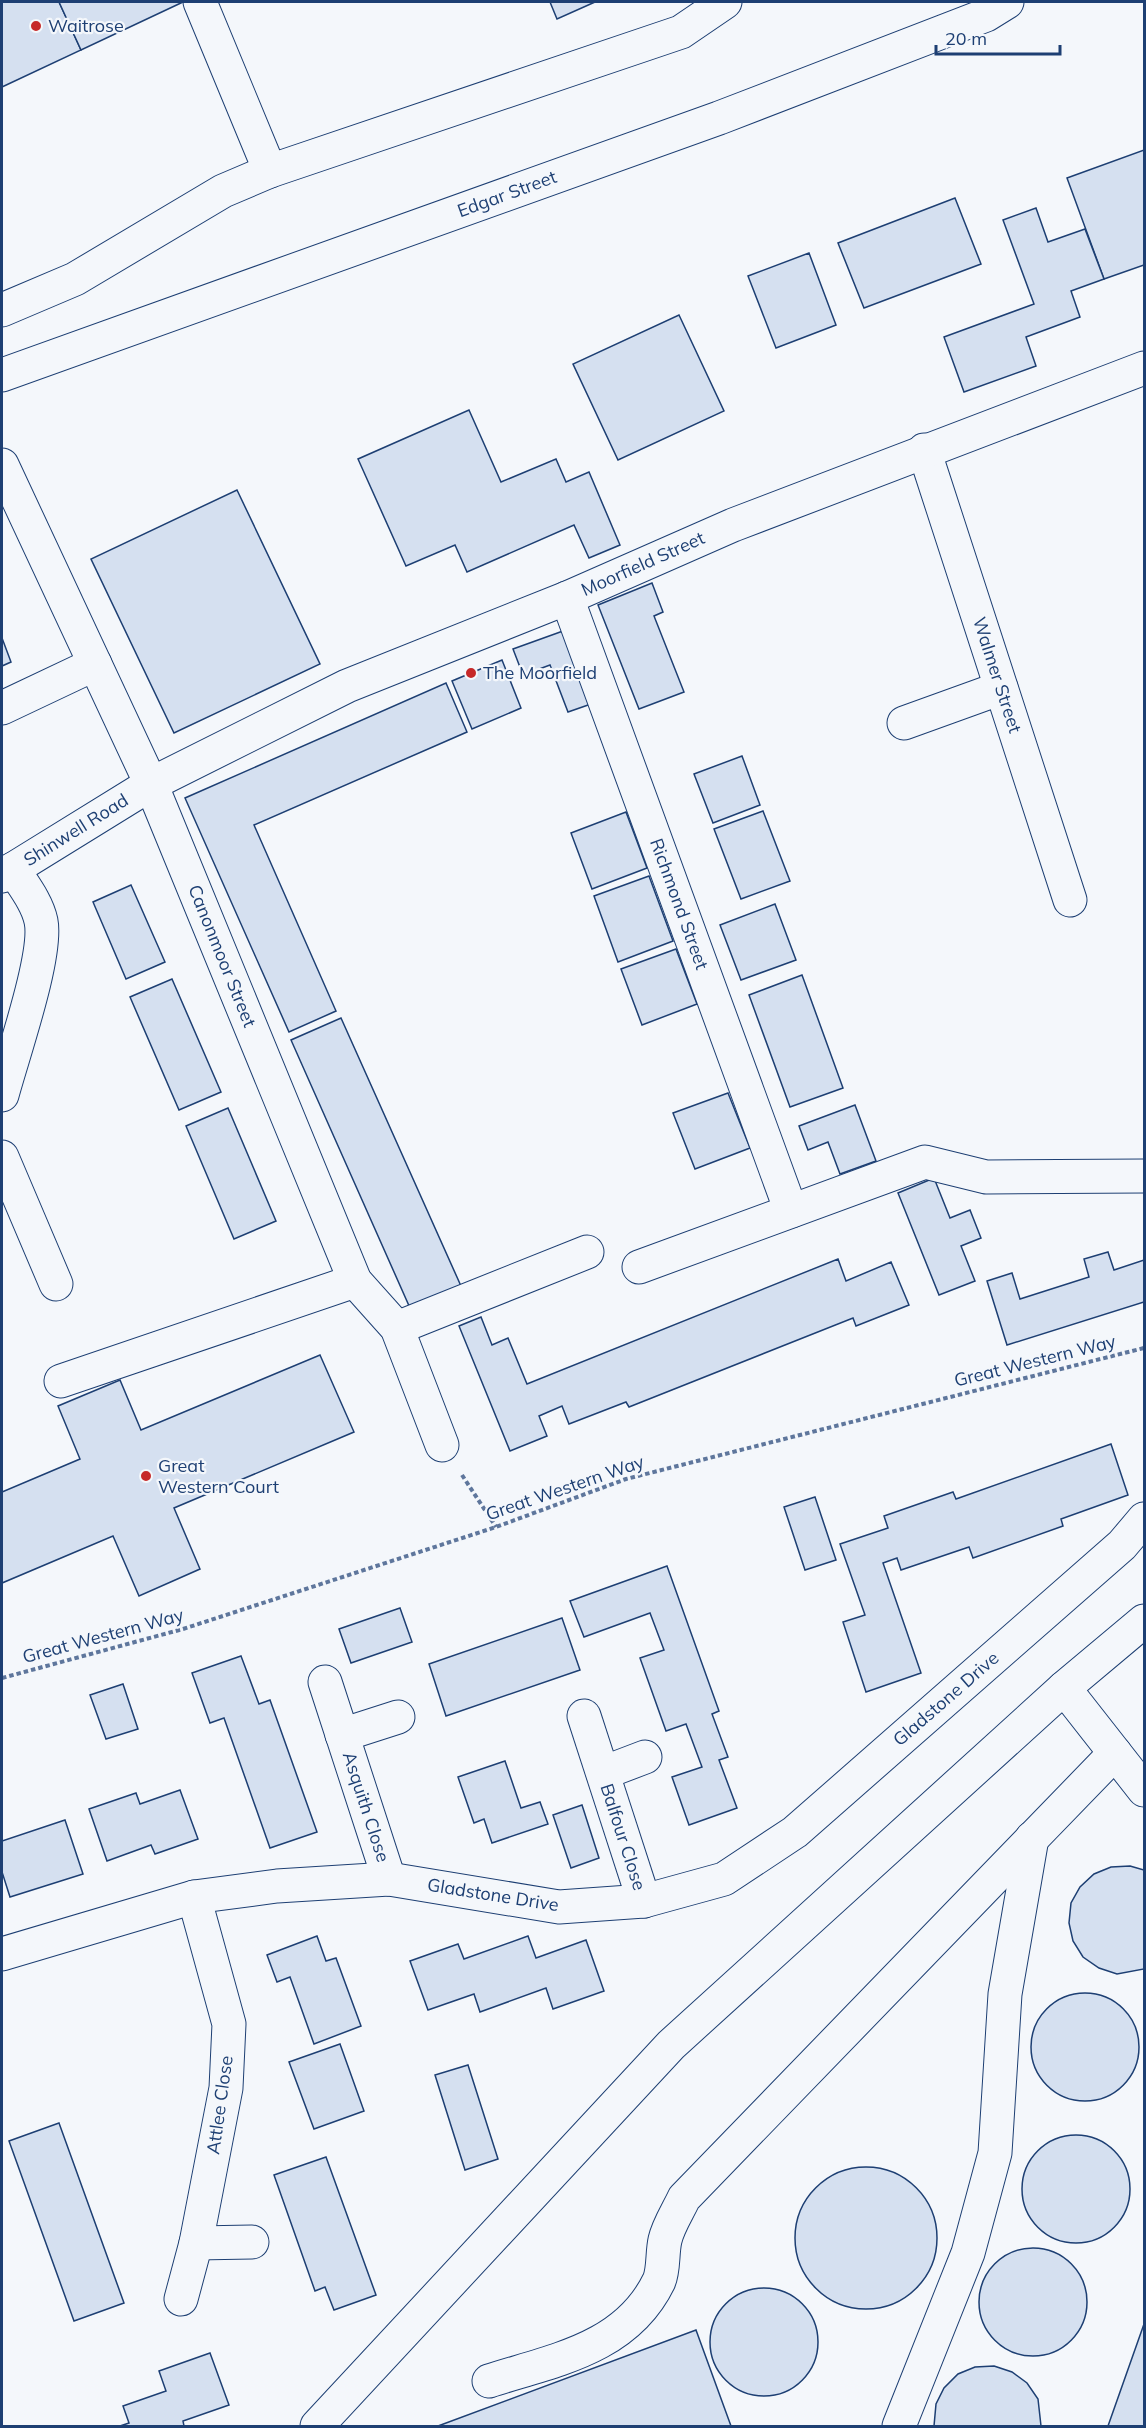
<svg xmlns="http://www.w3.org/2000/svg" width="1146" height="2428" font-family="Mulish,sans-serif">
  <rect width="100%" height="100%" fill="#f4f7fb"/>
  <g fill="#d5e0f0" stroke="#1d3f73" stroke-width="1.5">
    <polygon points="2,2 59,2 81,50 2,87"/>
    <polygon points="59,2 183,2 81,50"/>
    <polygon points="550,2 595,2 557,19"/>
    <polygon points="1144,150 1144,265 1104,279 1067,178"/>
    <polygon points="955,198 981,264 864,308 838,243"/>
    <polygon points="1036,208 1048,242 1085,229 1104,279 1071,291 1080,317 1026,337 1036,366 964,392 944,337 1034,304 1003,220"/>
    <polygon points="809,253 836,325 776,348 748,276"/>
    <polygon points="679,315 724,411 618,460 573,364"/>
    <polygon points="469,410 501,482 556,459 566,482 589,472 620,545 589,558 574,525 467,572 455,545 406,566 358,459"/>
    <polygon points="237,490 320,664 174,733 91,559"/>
    <polygon points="652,583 663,612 654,616 684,692 639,709 598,605"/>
    <polygon points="563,631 591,704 568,712 550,665 523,675 513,649"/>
    <polygon points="2,638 11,662 2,666"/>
    <polygon points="502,660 521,708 472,729 452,681"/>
    <polygon points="446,683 467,732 254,825 336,1011 289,1032 185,798"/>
    <polygon points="742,756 760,805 713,823 694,774"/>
    <polygon points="763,811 790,881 741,899 714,829"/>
    <polygon points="626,812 647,868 592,889 571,833"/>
    <polygon points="649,876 673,941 618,962 594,896"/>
    <polygon points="131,885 165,962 126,979 93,902"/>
    <polygon points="775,904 796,960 741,980 720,925"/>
    <polygon points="676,949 697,1004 642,1025 621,969"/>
    <polygon points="802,975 843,1088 790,1107 749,995"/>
    <polygon points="172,979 221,1092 179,1110 130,997"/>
    <polygon points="341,1018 465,1295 414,1317 291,1040"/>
    <polygon points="728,1093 750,1148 695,1169 673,1113"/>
    <polygon points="855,1105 876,1161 840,1174 828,1142 808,1150 799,1126"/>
    <polygon points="228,1108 276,1221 234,1239 186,1126"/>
    <polygon points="934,1178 950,1218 970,1210 981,1238 961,1246 975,1281 939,1295 898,1193"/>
    <polygon points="1108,1252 1114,1270 1144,1260 1144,1302 1007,1345 987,1281 1012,1273 1020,1299 1089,1277 1084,1259"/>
    <polygon points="838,1259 846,1281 891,1262 909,1305 856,1326 853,1318 629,1407 626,1402 569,1424 562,1406 539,1416 547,1436 510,1451 459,1326 481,1317 492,1345 508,1338 527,1384"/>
    <polygon points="320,1355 354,1432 174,1508 200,1569 139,1596 113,1536 2,1583 2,1492 80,1459 58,1406 120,1380 141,1430"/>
    <polygon points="1111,1444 1128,1495 1061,1519 1063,1526 973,1558 969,1547 901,1570 897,1558 883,1563 921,1673 866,1692 843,1622 865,1615 840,1544 888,1528 884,1516 953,1492 956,1499"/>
    <polygon points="815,1497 836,1560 805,1570 784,1507"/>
    <polygon points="667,1566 719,1711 712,1714 728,1757 719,1760 737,1808 689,1825 672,1777 702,1767 686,1724 666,1731 640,1658 664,1650 650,1613 584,1637 570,1601"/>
    <polygon points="400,1608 412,1642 351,1663 339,1629"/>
    <polygon points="562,1618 580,1670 446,1716 429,1664"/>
    <polygon points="241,1656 259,1704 270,1700 317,1832 270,1848 224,1718 210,1723 192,1673"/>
    <polygon points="123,1684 138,1729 106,1739 90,1695"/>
    <polygon points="505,1761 521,1808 540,1802 548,1824 492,1843 484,1819 474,1823 458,1777"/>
    <polygon points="180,1790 198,1839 155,1854 151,1845 107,1861 89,1809 136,1793 140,1804"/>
    <polygon points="582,1805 599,1858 571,1868 553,1815"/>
    <polygon points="65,1820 83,1874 10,1897 2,1872 2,1841"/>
    <polygon points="1130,1866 1144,1870 1144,1969 1117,1974 1099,1968 1083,1957 1073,1941 1069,1923 1071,1903 1080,1887 1094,1874 1111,1867"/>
    <polygon points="317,1936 326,1961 336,1958 361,2026 314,2044 290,1977 277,1982 267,1955"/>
    <polygon points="528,1936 536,1958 586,1940 604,1991 553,2009 546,1988 480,2012 474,1994 428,2010 410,1961 458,1944 464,1959"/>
    <circle cx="1085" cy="2047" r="54"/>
    <polygon points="340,2044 364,2111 314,2129 289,2062"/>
    <polygon points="468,2065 498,2159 465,2170 435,2075"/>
    <polygon points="59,2123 124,2303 74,2321 9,2141"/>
    <circle cx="1076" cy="2189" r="54"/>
    <polygon points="326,2157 376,2295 334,2310 325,2287 315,2291 274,2175"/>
    <circle cx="866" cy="2238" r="71"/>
    <circle cx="1033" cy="2302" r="54"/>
    <circle cx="764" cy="2342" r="54"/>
    <polygon points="1144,2324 1144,2426 1108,2426"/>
    <polygon points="696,2330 731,2426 438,2426"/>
    <polygon points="210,2353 229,2405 183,2421 184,2426 120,2426 129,2423 123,2406 166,2391 159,2371"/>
    <polygon points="994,2366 1012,2372 1027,2383 1038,2399 1041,2426 934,2426 936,2404 944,2388 958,2374 975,2367"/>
  </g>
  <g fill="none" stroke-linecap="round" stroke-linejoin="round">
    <g stroke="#1d3f73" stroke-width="35">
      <g id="minor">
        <polyline points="200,2 270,171"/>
        <polyline points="924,450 1070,900"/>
        <polyline points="2,465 151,784 355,1281 397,1328 442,1445"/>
        <polyline points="567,598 791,1211"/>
        <polyline points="2,708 95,664"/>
        <polyline points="904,723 1001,688"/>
        <polyline points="2,876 151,784 347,686 567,598 733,525 1144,368"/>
        <path d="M2 1095C12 1057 48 955 41 921 37 902 23 885 13 869"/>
        <polyline points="2,1157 56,1284"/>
        <polyline points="639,1267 925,1162 986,1177 1144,1176"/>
        <polyline points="397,1328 587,1252"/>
        <polyline points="61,1381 355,1281"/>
        <polyline points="325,1682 389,1879"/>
        <polyline points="1064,1688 1144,1790"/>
        <polyline points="584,1716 644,1901"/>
        <polyline points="342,1735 398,1717"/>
        <polyline points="603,1773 645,1757"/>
        <polyline points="2,1954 194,1897 277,1886 389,1879 559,1907 644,1901 724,1879 795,1832 1122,1545 1144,1519"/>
        <polyline points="196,2243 252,2242"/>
        <polyline points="181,2299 196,2243 226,2088 229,2024 194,1897"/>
        <path d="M489 2381C554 2360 626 2349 659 2281 664 2269 662 2253 665 2240 668 2226 678 2211 684 2198L1115 1753"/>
        <polyline points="317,2426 671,2045 1064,1688 1144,1621"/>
        <polyline points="899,2426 968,2253 995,2153 1005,1994 1032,1838"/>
      </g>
    </g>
    <g stroke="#1d3f73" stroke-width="35">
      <g id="highway">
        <polyline points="2,310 75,279 223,191 270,171 681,32 725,2"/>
        <polyline points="2,375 719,118 986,15 1007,2"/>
      </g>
    </g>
    <g stroke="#5e769c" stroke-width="4" stroke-dasharray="4.5 3" stroke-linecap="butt">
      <polyline points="462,1475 496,1527"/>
      <polyline points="2,1678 183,1629 496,1527 626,1479 1144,1348"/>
    </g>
    <use href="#minor" stroke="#f4f7fb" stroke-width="33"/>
    <use href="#highway" stroke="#f4f7fb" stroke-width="33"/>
  </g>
  <g fill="#c62828" stroke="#f4f7fb" stroke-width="2">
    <circle cx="36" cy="26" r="6"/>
    <circle cx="471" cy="673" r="6"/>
    <circle cx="146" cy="1476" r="6"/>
  </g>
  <g text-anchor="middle" stroke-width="4.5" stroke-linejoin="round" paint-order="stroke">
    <g font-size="18" fill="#1d3f73" stroke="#f4f7fb" text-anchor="start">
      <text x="48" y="32">Waitrose</text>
      <text x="483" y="679">The Moorfield</text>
      <text x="158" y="1472">Great<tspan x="158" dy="21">Western Court</tspan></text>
    </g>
    <g font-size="18" fill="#1d3f73" stroke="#f4f7fb">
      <text transform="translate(507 194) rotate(-20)" y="6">Edgar Street</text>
      <text transform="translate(643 564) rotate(-24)" y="6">Moorfield Street</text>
      <text transform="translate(997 675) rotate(72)" y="6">Walmer Street</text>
      <text transform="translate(76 830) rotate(-32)" y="6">Shinwell Road</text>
      <text transform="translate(679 904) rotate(70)" y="6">Richmond Street</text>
      <text transform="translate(222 956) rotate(68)" y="6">Canonmoor Street</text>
      <text transform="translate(1035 1361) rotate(-14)" y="6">Great Western Way</text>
      <text transform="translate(565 1488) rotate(-19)" y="6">Great Western Way</text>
      <text transform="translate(103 1636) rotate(-15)" y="6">Great Western Way</text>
      <text transform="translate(946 1699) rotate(-41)" y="6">Gladstone Drive</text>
      <text transform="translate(366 1807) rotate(72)" y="6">Asquith Close</text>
      <text transform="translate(623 1837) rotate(72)" y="6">Balfour Close</text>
      <text transform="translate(493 1895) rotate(9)" y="6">Gladstone Drive</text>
      <text transform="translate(220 2105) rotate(-82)" y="6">Attlee Close</text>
    </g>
  </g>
  <rect width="1146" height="2428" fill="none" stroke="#1d3f73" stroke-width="6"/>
  <path d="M936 45v9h124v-9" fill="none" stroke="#1d3f73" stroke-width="3"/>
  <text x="945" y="45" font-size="18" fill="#1d3f73" stroke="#f4f7fb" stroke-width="4.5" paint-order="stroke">20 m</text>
</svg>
